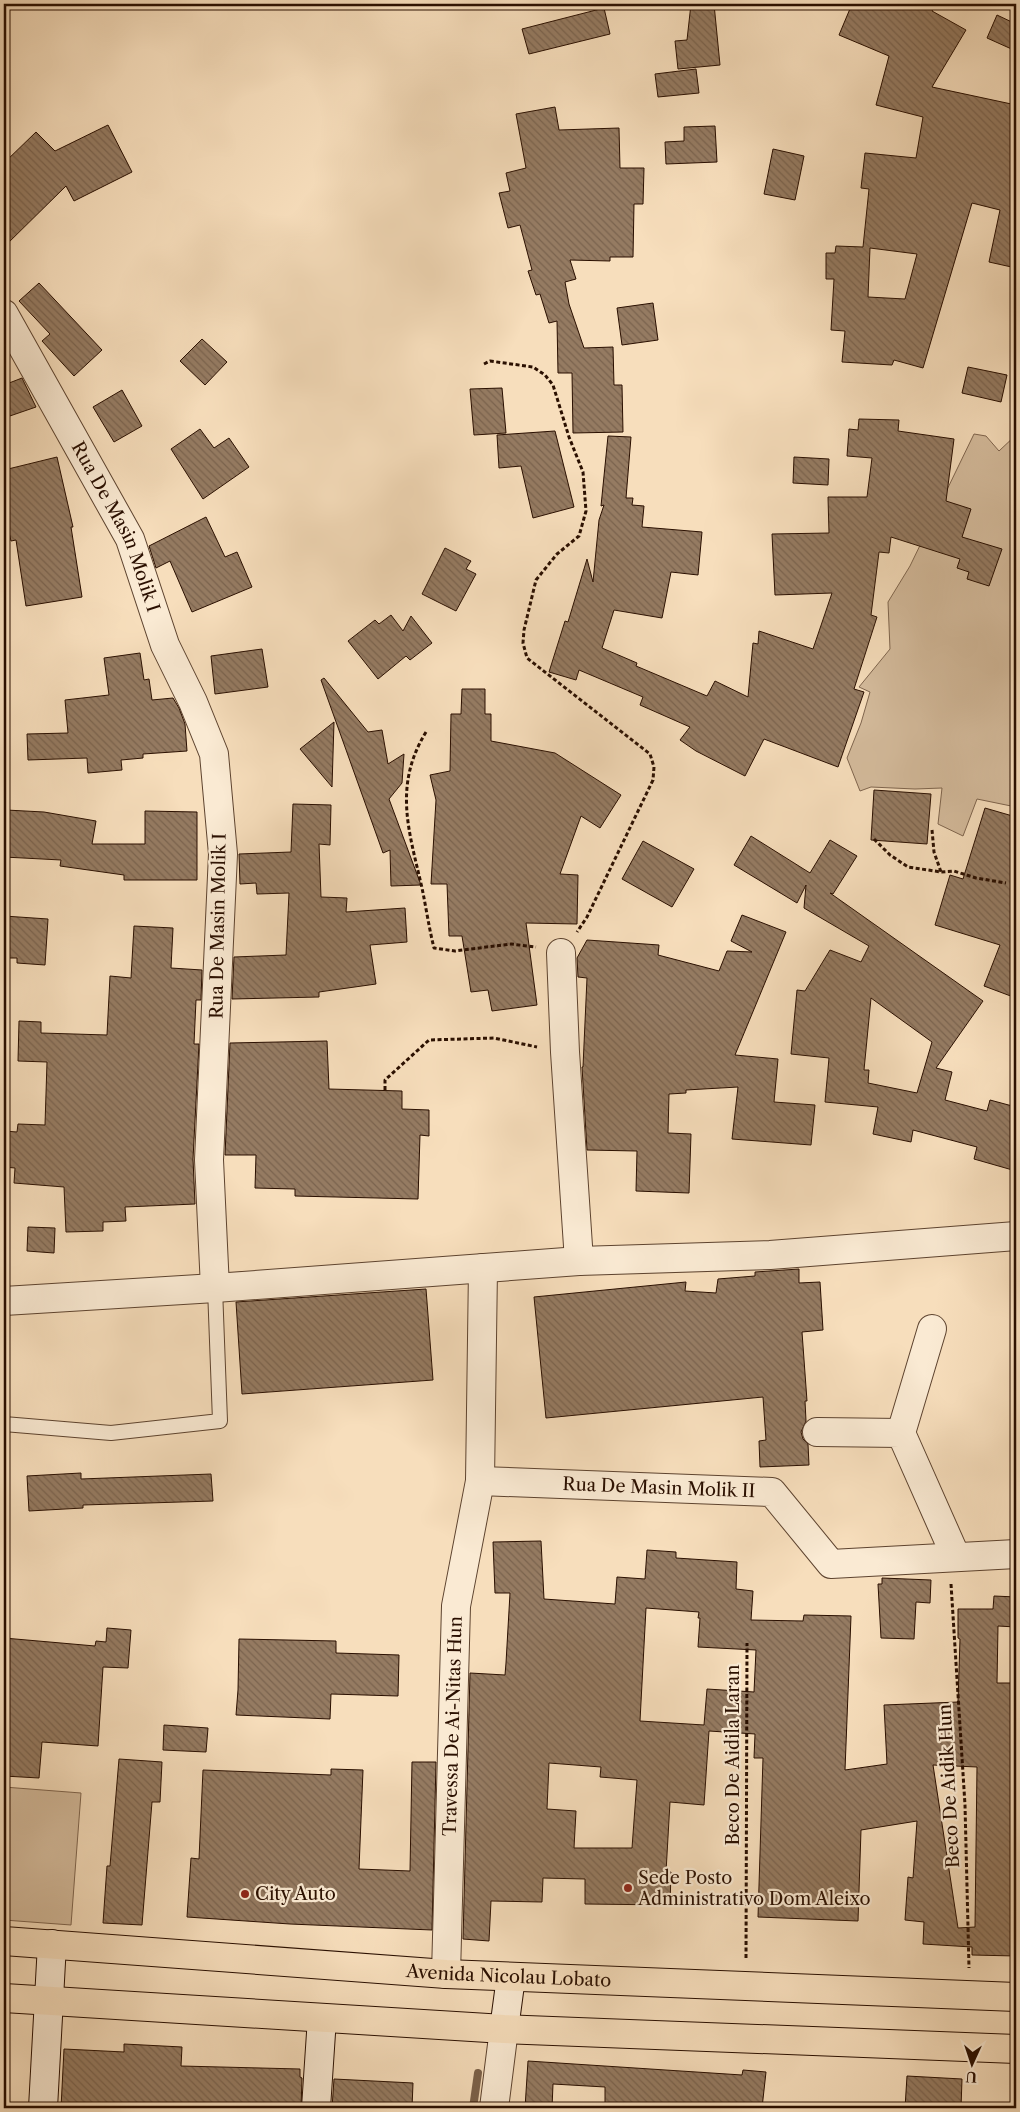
<svg xmlns="http://www.w3.org/2000/svg" width="1020" height="2112" font-family="'Libre Caslon Text',serif">
  <defs>
    <pattern id="building-back-hatch" width="6" height="6" patternUnits="userSpaceOnUse" patternTransform="scale(1.25)"><rect width="6" height="6" fill="#957b62"/><path d="M-1 5l2 2M0 0l6 6M5-1l2 2" fill="none" stroke="#7a634e"/></pattern>
  </defs>
  <rect width="100%" height="100%" fill="#f7debc"/>
  <filter id="stains"><feTurbulence type="fractalNoise" baseFrequency=".004" numOctaves="4"/><feColorMatrix values="0 0 0 0 .2 0 0 0 0 .09 0 0 0 0 .02 0 0 0 .5 -.17"/></filter>
  <radialGradient id="worn" r=".72"><stop offset=".6" stop-color="#630" stop-opacity="0"/><stop offset="1" stop-color="#630" stop-opacity=".3"/></radialGradient>
  <g fill="#d4bb9c" stroke="#7f654e">
    <polygon points="974,434 986,436 999,451 1016,435 1016,807 977,799 963,836 938,824 942,788 915,789 871,787 860,791 847,758 861,723 870,692 859,687 890,649 888,602 910,566"/>
    <polygon points="4,1787 81,1793 71,1925 4,1920"/>
  </g>
  <g fill="none" stroke-linecap="round" stroke-linejoin="round">
    <polyline stroke="#7b614a" stroke-width="8" points="473,2108 478,2073"/>
  </g>
  <g fill="url(#building-back-hatch)" stroke="#2a0f00" fill-rule="evenodd">
    <polygon points="691,4 714,4 720,65 678,69 675,41 687,40"/>
    <path d="M852 4H936L932 11 966 30 932 87 1016 105V268L989 262 1000 210 972 203 923 368 894 360 892 365 842 362 845 331 831 330 834 279H826V253H835L836 246 863 247 869 189 861 188 865 153 916 158 923 117 876 105 889 56 839 35ZM870 248 917 254 905 299 868 297Z"/>
    <polygon points="604,8 610,34 529,54 522,29"/>
    <polygon points="997,15 1016,24 1016,51 987,38"/>
    <polygon points="696,69 699,93 658,97 655,74"/>
    <polygon points="555,107 559,130 619,128 620,168 644,168 643,204 634,204 633,257 610,257 610,261 570,260 576,279 565,282 569,304 584,348 613,347 614,385 622,385 623,432 573,433 572,373 558,373 557,321 549,323 540,294 536,295 528,271 532,270 520,225 508,228 499,193 510,191 506,173 526,168 516,114"/>
    <polygon points="108,125 132,172 74,201 66,186 4,247 4,163 36,132 55,151"/>
    <polygon points="715,126 717,162 666,164 665,142 684,141 684,127"/>
    <polygon points="773,149 804,156 795,200 764,194"/>
    <polygon points="39,283 102,350 74,376 42,341 50,334 19,301"/>
    <polygon points="653,303 658,340 622,345 617,308"/>
    <polygon points="202,339 227,362 205,385 180,361"/>
    <polygon points="968,367 1007,375 1001,402 962,393"/>
    <polygon points="22,378 36,407 4,418 4,385"/>
    <polygon points="502,388 506,433 474,435 470,389"/>
    <polygon points="122,390 142,426 114,442 93,407"/>
    <polygon points="859,419 899,420 898,431 954,439 946,501 971,509 962,537 1002,549 989,586 967,579 969,572 957,568 960,559 891,537 889,553 879,552 871,615 877,617 854,689 864,692 838,767 764,739 745,776 696,751 680,740 690,727 640,705 643,697 579,670 576,680 549,672 565,621 568,622 587,559 593,582 599,520 604,505 601,506 608,436 631,437 626,498 633,498 632,505 644,506 642,527 702,532 698,575 671,572 662,618 614,610 602,648 637,663 636,666 707,696 715,681 748,697 753,643 758,644 759,631 813,649 832,593 775,595 772,534 829,533 828,497 867,497 872,458 847,456 849,429 858,430"/>
    <polygon points="200,429 214,448 229,438 249,467 203,499 171,449"/>
    <polygon points="555,431 574,507 533,518 521,466 499,468 497,435"/>
    <polygon points="57,457 73,527 71,527 82,597 26,606 16,540 11,541 4,511 4,470"/>
    <polygon points="794,457 829,459 828,485 793,483"/>
    <polygon points="206,517 225,557 237,552 252,587 192,612 170,561 156,568 149,546"/>
    <polygon points="445,548 471,561 466,569 476,574 456,611 422,594"/>
    <polygon points="391,615 403,631 411,616 432,643 410,660 406,656 378,679 348,641 375,620 379,624"/>
    <polygon points="262,649 268,687 215,694 211,656"/>
    <polygon points="140,653 144,680 149,679 152,700 173,698 179,708 185,724 187,751 143,754 143,758 121,760 122,770 88,773 87,758 28,760 27,734 68,733 65,700 109,695 104,658"/>
    <polygon points="324,678 368,732 382,730 388,764 404,754 402,783 389,799 421,885 391,886 390,850 383,853 321,680"/>
    <polygon points="462,689 485,689 485,714 491,714 491,741 555,753 621,795 600,828 581,816 560,874 578,875 577,924 526,923 537,1005 492,1011 488,990 471,992 462,936 449,936 447,884 431,884 436,800 430,775 450,771 451,714 461,714"/>
    <polygon points="334,722 332,787 300,749"/>
    <polygon points="874,790 931,794 927,844 871,840"/>
    <polygon points="293,804 331,805 330,845 319,844 321,897 347,898 346,912 405,908 407,942 370,945 376,984 319,992 319,997 232,999 234,957 286,955 289,893 257,894 256,883 240,884 239,854 291,852"/>
    <polygon points="985,808 1016,817 1016,998 984,986 1000,945 935,925 950,875 963,879"/>
    <polygon points="6,810 44,812 96,821 92,844 145,844 145,811 197,812 197,880 124,880 124,875 60,866 61,860 4,857"/>
    <path d="M751 836 810 873 830 840 857 856 833 894 830 893 983 1001 936 1068 952 1072 945 1100 987 1111 990 1100 1016 1107V1171L974 1159 977 1147 913 1130 911 1142 873 1134 878 1107 825 1102 829 1058 791 1054 797 990 805 991 830 950 861 962 869 946 804 908 806 885 797 903 734 865ZM871 998 932 1042 917 1093 868 1083 869 1070H864Z"/>
    <polygon points="643,841 694,869 672,907 622,879"/>
    <polygon points="742,915 786,932 735,1055 778,1059 774,1102 815,1105 811,1145 732,1139 738,1087 686,1090 686,1093 669,1094 668,1133 691,1134 689,1193 636,1191 637,1151 587,1150 582,1067 583,1067 587,978 578,977 577,958 587,940 659,945 658,955 719,971 727,951 752,952 731,941"/>
    <polygon points="4,916 48,919 45,965 17,963 17,958 4,958"/>
    <polygon points="134,926 173,928 171,968 202,970 201,1000 196,1000 194,1044 199,1044 193,1159 195,1204 125,1207 126,1221 103,1222 103,1231 66,1232 64,1187 14,1183 15,1168 4,1167 4,1131 17,1132 18,1124 45,1125 47,1062 18,1061 19,1021 41,1022 41,1033 107,1035 110,976 131,978"/>
    <polygon points="327,1041 329,1089 402,1091 402,1109 429,1110 429,1136 420,1135 418,1199 295,1196 295,1189 255,1188 256,1155 225,1155 230,1043"/>
    <polygon points="28,1227 55,1228 54,1253 27,1251"/>
    <polygon points="799,1269 799,1283 820,1282 823,1330 802,1332 807,1401 805,1401 806,1421 801,1432 803,1439 808,1444 809,1465 760,1467 759,1441 766,1440 763,1397 546,1418 534,1297 686,1282 685,1291 716,1293 718,1279 755,1276 755,1272"/>
    <polygon points="426,1289 433,1380 242,1394 236,1302"/>
    <polygon points="81,1473 81,1479 211,1474 213,1501 83,1505 83,1508 29,1511 27,1476"/>
    <path d="M541 1541 544 1599 615 1604 617 1577 645 1579 647 1550 676 1552V1558L737 1562 736 1589 753 1591 751 1620 803 1621 804 1615 851 1616 845 1770 887 1764 884 1705 958 1702 960 1639 958 1638V1609H993L994 1596 1016 1597V1627L998 1626 997 1683H1016V1712H1012L1011 1770H1016V1956L972 1955V1947L923 1944 924 1922 905 1920 908 1877 913 1878 917 1821 861 1830 858 1921 758 1917 763 1758H754L755 1734 709 1731 704 1805 670 1802 666 1872H671L670 1905 585 1904V1879L543 1878 542 1902 491 1901 489 1941 463 1939 470 1673 505 1675 506 1663 510 1593H495L493 1542ZM646 1608 699 1612 698 1618H700L698 1647 756 1650 754 1692 707 1689 704 1725 640 1721ZM549 1763 601 1767 600 1777 637 1780 632 1848H574L576 1811 547 1809ZM933 1765 977 1767 975 1927 958 1928Z"/>
    <polygon points="882,1578 931,1580 930,1603 916,1602 914,1639 881,1638 878,1584 882,1584"/>
    <polygon points="107,1628 131,1630 128,1668 103,1667 98,1746 42,1742 39,1778 4,1776 4,1638 95,1646 96,1641 106,1642"/>
    <polygon points="239,1639 336,1641 336,1653 399,1655 398,1696 331,1694 330,1719 236,1715 238,1690"/>
    <polygon points="164,1725 208,1728 206,1752 163,1750"/>
    <polygon points="119,1759 162,1762 160,1802 152,1802 142,1925 103,1923 107,1866 110,1866"/>
    <polygon points="412,1762 436,1762 432,1930 290,1924 187,1917 191,1858 199,1859 203,1770 331,1775 331,1769 363,1770 359,1869 410,1871"/>
    <polygon points="124,2044 182,2047 181,2066 300,2069 300,2077 302,2078 301,2108 61,2108 64,2049 124,2052"/>
    <polygon points="528,2061 742,2075 743,2070 766,2072 762,2108 605,2108 605,2087 553,2084 552,2108 525,2108"/>
    <polygon points="907,2076 962,2079 961,2108 905,2108"/>
    <polygon points="334,2079 413,2083 412,2108 332,2108"/>
  </g>
  <g fill="none" stroke-linecap="round" stroke-linejoin="round">
    <g stroke="#5d432f" stroke-width="16">
      <polyline id="lane" points="4,1424 111,1433 220,1421 215,1288"/>
    </g>
    <g stroke="#5d432f" stroke-width="30">
      <g id="street">
        <path id="s1" d="M4 314 130 539 165 645 193 702 214 754 223 854 209 1160 215 1288 579 1261 770 1255 1016 1236"/>
        <polyline points="561,953 565,1052 579,1261"/>
        <path id="s2" d="M483 1268 480 1481 772 1492 831 1564 1016 1554"/>
        <polyline points="4,1301 215,1288"/>
        <polyline points="817,1432 901,1433 956,1557"/>
        <polyline points="901,1433 932,1329"/>
        <path id="s3" d="M446 1974 456 1606 480 1481"/>
        <polyline points="494,2108 504,2029"/>
      </g>
    </g>
    <g stroke="#2a0f00" stroke-width="30">
      <g id="secondary">
        <polyline points="504,2029 511,1977"/>
        <polyline points="43,2108 52,1944"/>
        <polyline points="316,2108 322,2018"/>
      </g>
    </g>
    <g stroke="#2a0f00" stroke-width="30">
      <g id="primary">
        <path id="s4" d="M4 1941 446 1974 1016 1997"/>
        <polyline points="4,1998 504,2029 1016,2049"/>
      </g>
    </g>
    <g stroke="#2a0f00" stroke-width="3" stroke-dasharray="4 2.5" stroke-linecap="butt">
      <polyline points="484,364 490,361 533,367 545,375 553,385 569,437 583,472 586,511 579,536 557,554 536,580 524,630 523,643 527,658 650,754 654,767 653,780 587,917 577,932"/>
      <path d="M426 732C393 786 409 831 422 888 426 907 429 928 434 948L455 951 511 944 536 947"/>
      <polyline points="932,830 934,852 941,872"/>
      <polyline points="874,839 890,855 908,867 941,872 954,871 976,878 1006,883"/>
      <polyline points="385,1090 385,1080 429,1040 494,1038 537,1047"/>
      <polyline points="951,1584 965,1805 969,1968"/>
      <polyline points="746,1958 747,1643"/>
    </g>
    <use href="#lane" stroke="#faead3" stroke-width="14"/>
    <use href="#street" stroke="#faead3" stroke-width="28"/>
    <use href="#secondary" stroke="#faead3" stroke-width="28"/>
    <use href="#primary" stroke="#f7debc" stroke-width="28"/>
  </g>
  <g fill="#8f2418" stroke="#faead3" stroke-width="2">
    <circle cx="628" cy="1888" r="5"/>
    <circle cx="245" cy="1894" r="5"/>
  </g>
  <g text-anchor="middle" stroke-width="4.5" stroke-linejoin="round" paint-order="stroke">
    <g font-size="18" fill="#2a0f00" stroke="#faead3">
      <text dy="6" stroke="none"><textPath href="#s1" startOffset="241">Rua De Masin Molik I</textPath></text>
      <text transform="translate(218 926) rotate(-89)" y="6">Rua De Masin Molik I</text>
      <text dy="6" stroke="none"><textPath href="#s2" startOffset="392">Rua De Masin Molik II</textPath></text>
      <text dy="6" stroke="none"><textPath href="#s3" startOffset="248">Travessa De Ai-Nitas Hun</textPath></text>
      <text transform="translate(733 1755) rotate(-90)" y="6">Beco De Aidila Laran</text>
      <text transform="translate(949 1786) rotate(-93)" y="6">Beco De Aidik Hun</text>
      <text dy="6" stroke="none"><textPath href="#s4" startOffset="506">Avenida Nicolau Lobato</textPath></text>
    </g>
    <g font-size="18" fill="#2a0f00" stroke="#faead3" text-anchor="start">
      <text x="638" y="1884">Sede Posto<tspan x="638" dy="21">Administrativo Dom Aleixo</tspan></text>
      <text x="255" y="1900">City Auto</text>
    </g>
  </g>
  <rect width="1020" height="2112" fill="none" stroke="#f7debc" stroke-width="20"/>
  <rect x="5" y="5" width="1010" height="2102" fill="none" stroke="#2a0f00" stroke-width="2.5"/>
  <rect x="10" y="10" width="1000" height="2092" fill="none" stroke="#2a0f00"/>
  <g transform="translate(972 2064) rotate(183)" stroke="#faead3" stroke-width="4" paint-order="stroke">
  <path d="M0-4L9 19L0 12L-9 19Z" fill="#2a0f00"/>
  <text y="-8" font-size="14" font-weight="bold" text-anchor="middle" fill="#2a0f00">U</text>
  </g>
  <rect width="100%" height="100%" filter="url(#stains)"/>
  <rect width="100%" height="100%" fill="url(#worn)"/>
</svg>
